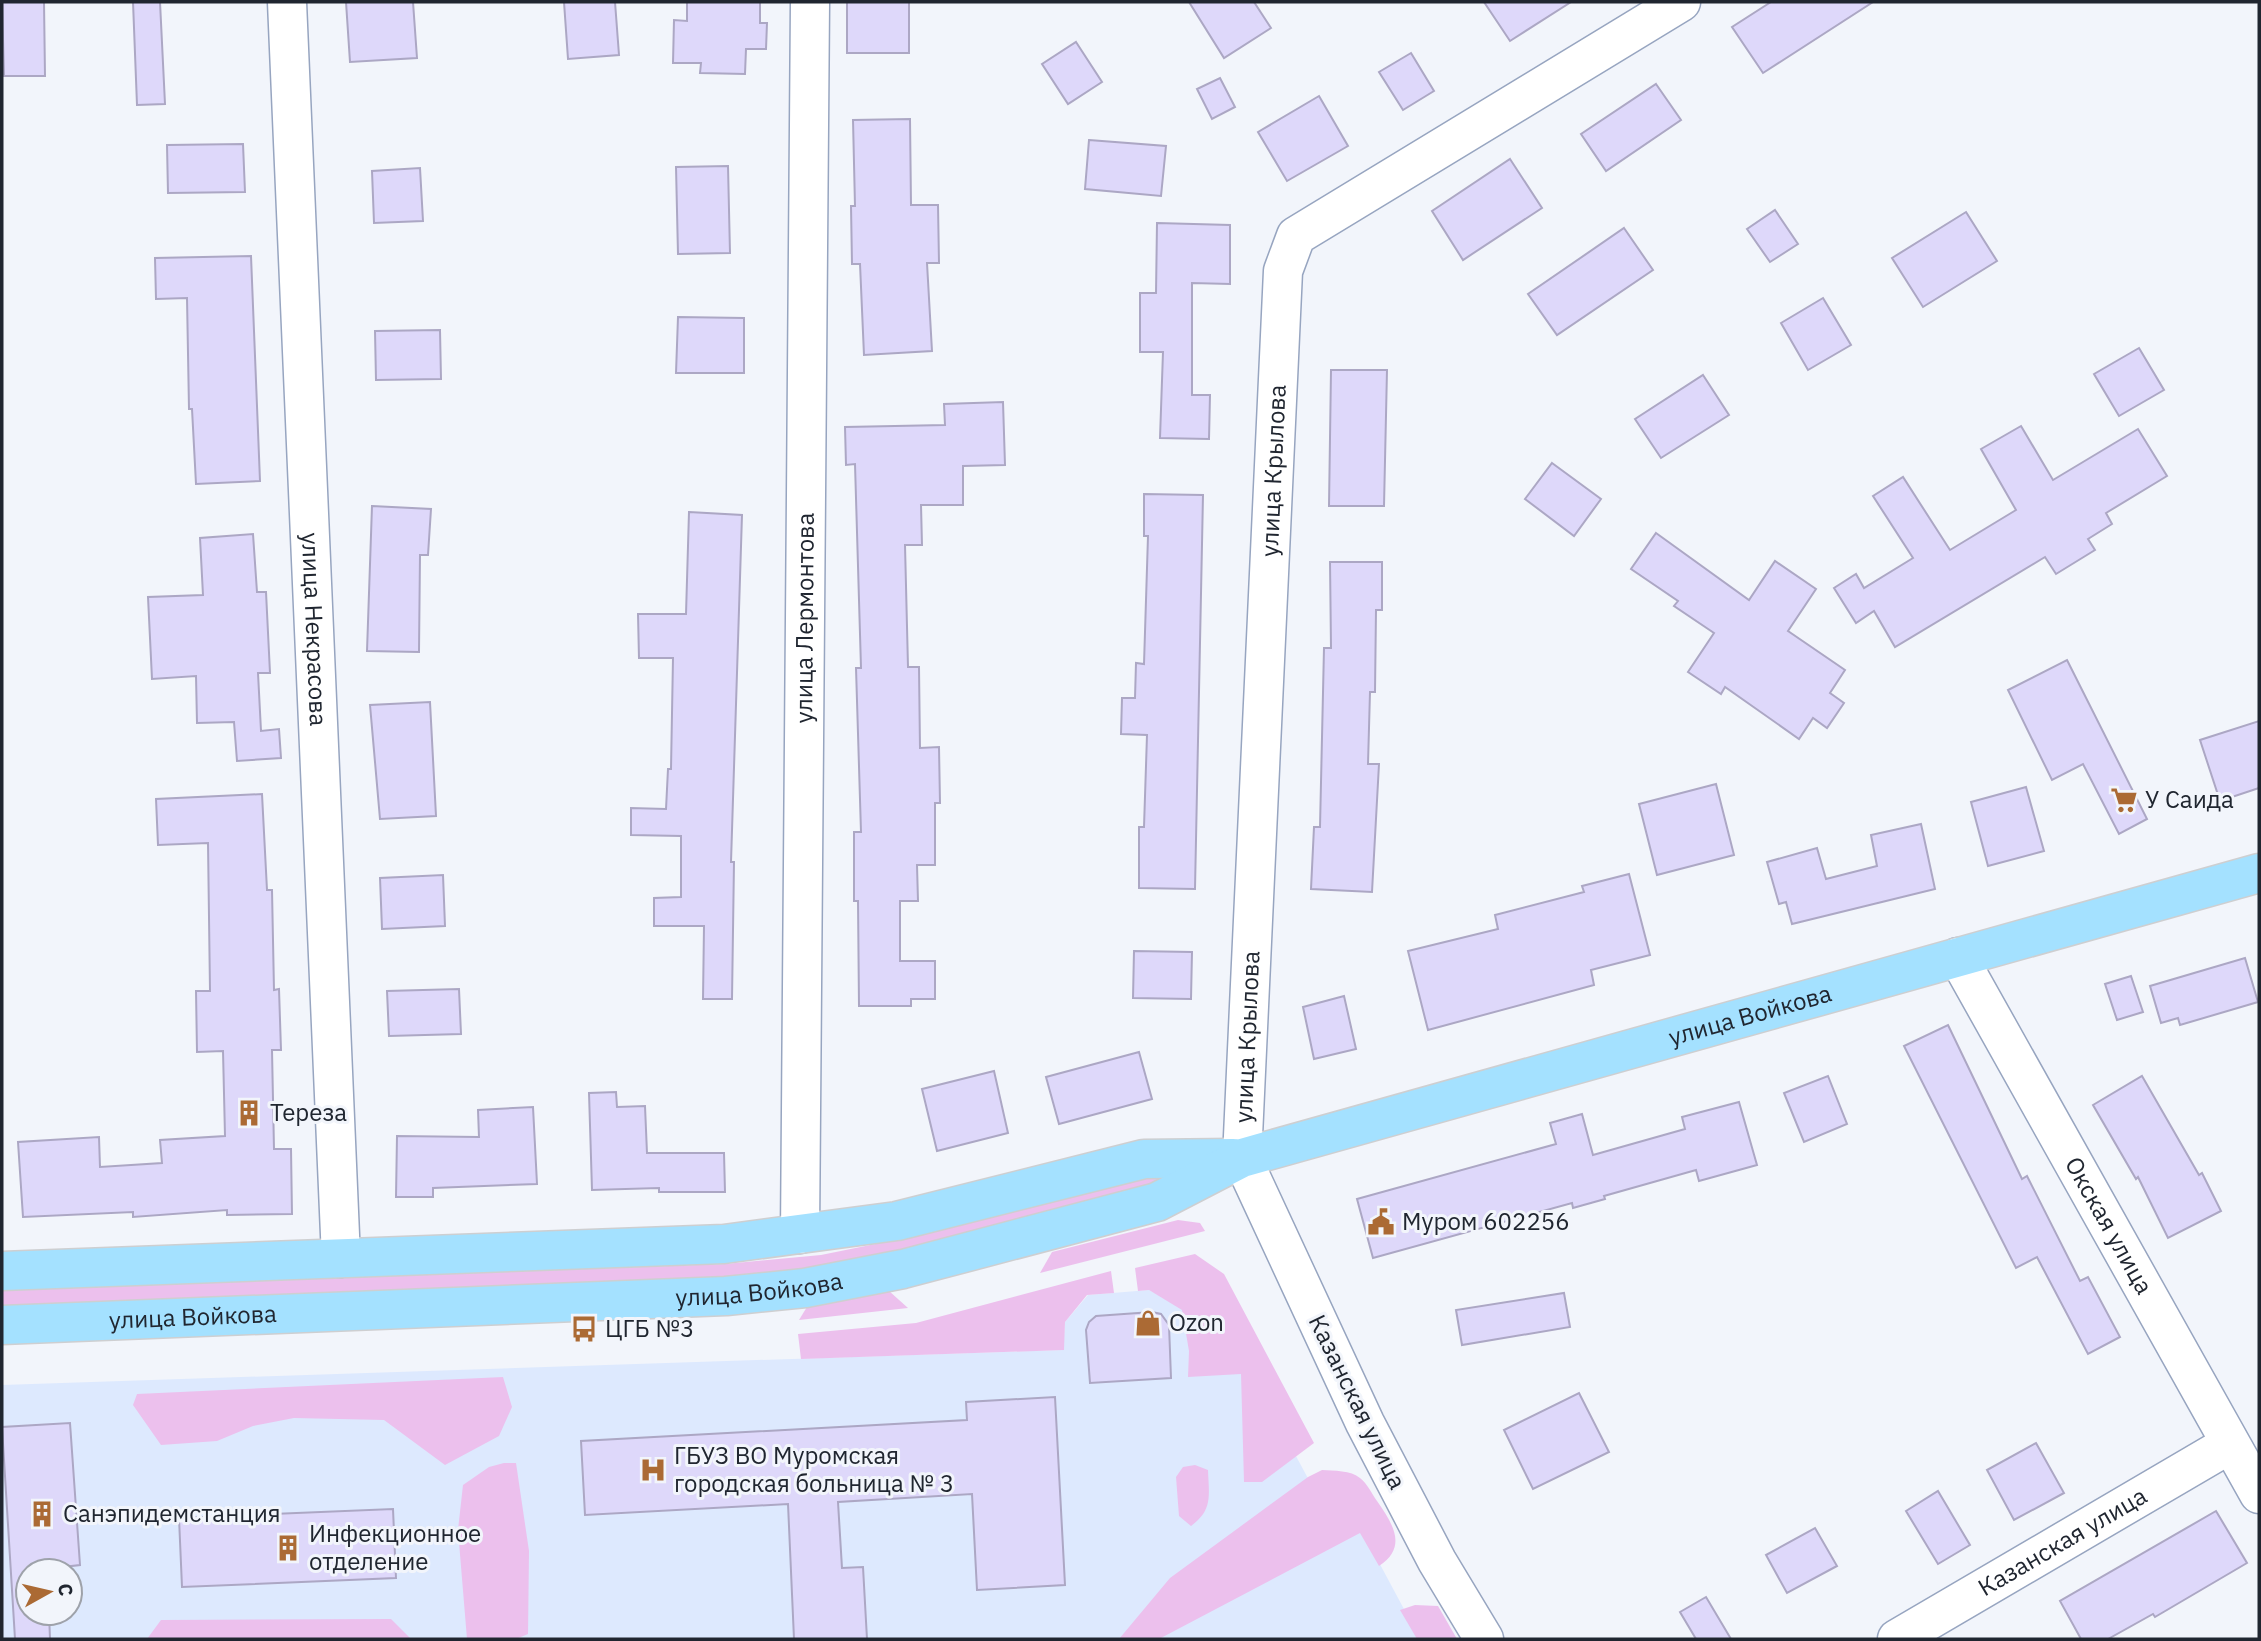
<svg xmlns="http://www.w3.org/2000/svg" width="2261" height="1641" font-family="'IBM Plex Sans',sans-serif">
  <rect width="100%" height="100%" fill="#f2f5fb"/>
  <path fill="#dde9fe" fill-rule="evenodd" d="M1149 1290 1259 1347 1290 1445 1317 1495 1360 1527 1420 1639H2V1385L1063 1350 1065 1322 1088 1295ZM28 1571H70V1613H28Z"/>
  <g fill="#ecc0ed">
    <polygon points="1171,1164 1184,1176 902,1252 814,1270 726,1279 2,1307 2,1290 725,1264 821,1255 900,1239"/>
    <polygon points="1178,1220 1200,1223 1205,1231 1040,1273 1052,1252"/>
    <polygon points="1195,1254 1224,1274 1314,1443 1262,1482 1244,1482 1241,1374 1188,1377 1189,1351 1182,1310 1149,1290 1138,1291 1135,1268"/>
    <polygon points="1111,1271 1114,1293 1087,1295 1065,1322 1064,1350 801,1359 798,1334 916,1323"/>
    <polygon points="889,1291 908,1308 799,1320 810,1302"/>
    <polygon points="503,1377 512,1407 499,1436 445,1465 384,1420 294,1418 253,1426 217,1441 161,1445 133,1405 137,1394"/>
    <polygon points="504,1463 516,1463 529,1551 528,1634 516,1639 467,1639 458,1530 463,1485 489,1467"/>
    <path d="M1195 1465 1208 1470C1209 1496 1213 1510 1191 1526L1179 1516 1176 1477 1183 1467Z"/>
    <path d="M1322 1470C1334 1471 1351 1470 1360 1478 1367 1483 1372 1494 1377 1501 1393 1524 1408 1547 1379 1566L1360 1533 1159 1639H1119L1170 1578 1308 1477Z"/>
    <polygon points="1415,1605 1438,1606 1457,1639 1417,1639 1400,1610"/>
    <polygon points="391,1619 411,1639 147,1639 161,1620"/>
  </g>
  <g fill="#ded8fa" stroke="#aca7c4" stroke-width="2">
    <polygon points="2,2 44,2 45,76 4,76"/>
    <polygon points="133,2 160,2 165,104 137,105"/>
    <polygon points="346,2 413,2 417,58 350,62"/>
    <polygon points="564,2 615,2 619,55 568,59"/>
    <polygon points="687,2 760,2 760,23 767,23 766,49 746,49 745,74 700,73 701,63 673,63 674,20 687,21"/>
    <rect x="847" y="2" width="62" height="51"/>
    <polygon points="1189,2 1254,2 1271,28 1224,58"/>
    <polygon points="1484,2 1571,2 1510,41"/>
    <polygon points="1771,2 1873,2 1763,73 1732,27"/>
    <polygon points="1076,42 1102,82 1068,104 1042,64"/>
    <polygon points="1411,53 1434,91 1403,110 1379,72"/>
    <polygon points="1220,78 1235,107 1212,119 1197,89"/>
    <polygon points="1656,84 1681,120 1606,171 1581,134"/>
    <polygon points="1319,96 1348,146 1287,181 1258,132"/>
    <polygon points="910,119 911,205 938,205 939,263 927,263 932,351 864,355 860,264 852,264 851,206 855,206 853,120"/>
    <polygon points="1089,140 1166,146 1161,196 1085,189"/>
    <polygon points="243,144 245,192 168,193 167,145"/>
    <polygon points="1510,159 1542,208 1463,260 1432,211"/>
    <polygon points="728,166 730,253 678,254 676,167"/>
    <polygon points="420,168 423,221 374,223 372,171"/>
    <polygon points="1775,210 1798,244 1770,262 1747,229"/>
    <polygon points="1966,212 1997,261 1923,307 1892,258"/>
    <polygon points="1157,223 1230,225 1230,284 1192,283 1192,395 1210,395 1209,439 1160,438 1163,352 1140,352 1140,293 1156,293"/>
    <polygon points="1624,228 1653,270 1557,335 1528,294"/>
    <polygon points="251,256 260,481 196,484 192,409 189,409 187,298 156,299 155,258"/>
    <polygon points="1823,298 1851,345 1808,370 1781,323"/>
    <polygon points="678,317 744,318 744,373 676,373"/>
    <polygon points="440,330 441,379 376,380 375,331"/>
    <polygon points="2139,348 2164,390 2119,416 2094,374"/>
    <polygon points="1331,370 1387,370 1384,506 1329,506"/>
    <polygon points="1703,375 1729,415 1661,458 1635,419"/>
    <polygon points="1003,402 1005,465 963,466 963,505 921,505 922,545 905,545 908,667 919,667 920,748 939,747 940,803 935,803 935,865 917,865 918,901 900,901 900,961 935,961 935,999 911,999 911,1006 859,1006 858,901 854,901 854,832 861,832 856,668 861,668 855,464 846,465 845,427 945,425 944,404"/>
    <polygon points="2021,426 2053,480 2138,429 2167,476 2106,513 2112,524 2088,539 2095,550 2056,574 2045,557 1895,647 1874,611 1856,623 1834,588 1856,574 1864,588 1913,558 1873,496 1903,477 1950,550 2016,510 1981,449"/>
    <polygon points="1552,463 1601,499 1574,536 1525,499"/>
    <polygon points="1144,494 1203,495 1195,889 1139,888 1139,827 1144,827 1147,735 1121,734 1122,698 1135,698 1136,663 1144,664 1148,536 1144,536"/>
    <polygon points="372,506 431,509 428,555 420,555 419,652 367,651"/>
    <polygon points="689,512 742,515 731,862 734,862 732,999 703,999 704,926 654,926 654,898 681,897 681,836 631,835 631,808 666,809 668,769 671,769 673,658 639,658 638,614 686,614"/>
    <polygon points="1656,533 1749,600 1775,561 1816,589 1788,631 1845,670 1830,693 1844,703 1827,728 1813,718 1799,739 1725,687 1721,694 1688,672 1714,633 1674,606 1678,601 1631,569"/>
    <polygon points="253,534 257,592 266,592 270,673 258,673 261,731 279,729 281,758 237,761 234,722 197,723 196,676 152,679 148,597 203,595 200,538"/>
    <polygon points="1330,562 1382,562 1382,610 1376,610 1375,692 1370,692 1368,764 1379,764 1372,892 1311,889 1314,827 1320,827 1324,648 1331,648"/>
    <polygon points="2067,660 2147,819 2119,834 2083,764 2052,780 2008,690"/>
    <polygon points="430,702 436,816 380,819 370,705"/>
    <polygon points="2259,721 2259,788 2220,801 2200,740"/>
    <polygon points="1716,784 1734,855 1657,875 1639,804"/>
    <polygon points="2026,787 2044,851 1988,866 1971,802"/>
    <polygon points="262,794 267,890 272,890 274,990 279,989 281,1050 272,1050 274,1149 291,1149 292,1214 227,1215 227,1210 133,1217 133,1212 23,1217 18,1142 99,1137 100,1167 162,1163 160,1140 225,1136 223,1051 197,1052 196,991 210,991 208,843 158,845 156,799"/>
    <polygon points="1921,824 1935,889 1792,924 1786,902 1779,904 1767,862 1817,848 1826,879 1877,866 1871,835"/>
    <polygon points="1629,874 1650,955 1591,970 1594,985 1428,1030 1408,951 1498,929 1495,915 1584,892 1582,886"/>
    <polygon points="443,875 445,926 382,929 380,878"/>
    <polygon points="1134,951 1192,952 1191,999 1133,998"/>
    <polygon points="2245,958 2258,1002 2180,1025 2178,1018 2161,1023 2150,986"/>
    <polygon points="2131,976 2143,1012 2117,1020 2105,984"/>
    <polygon points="459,989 461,1034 389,1036 387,991"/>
    <polygon points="1344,996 1356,1049 1314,1059 1303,1007"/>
    <polygon points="1948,1025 2022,1179 2027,1176 2080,1281 2088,1277 2120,1337 2088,1354 2037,1257 2016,1268 1904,1046"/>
    <polygon points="1139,1052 1152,1099 1059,1124 1046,1077"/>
    <polygon points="994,1071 1008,1133 937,1151 922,1089"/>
    <polygon points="1828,1076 1847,1124 1804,1142 1784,1093"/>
    <polygon points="2142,1076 2199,1175 2202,1173 2221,1211 2168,1238 2138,1177 2136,1179 2093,1105"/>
    <polygon points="616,1092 617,1107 645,1106 647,1153 724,1153 725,1192 659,1192 659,1188 592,1190 589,1093"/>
    <polygon points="1739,1102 1757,1165 1699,1181 1696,1170 1604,1196 1605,1199 1573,1208 1572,1203 1373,1258 1357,1199 1556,1144 1550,1123 1582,1114 1593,1155 1685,1129 1682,1117"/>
    <polygon points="533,1107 537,1184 433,1188 433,1197 396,1197 397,1136 479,1137 478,1110"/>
    <polygon points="1564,1293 1570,1327 1462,1345 1456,1310"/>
    <polygon points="1152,1312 1161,1314 1169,1325 1171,1378 1090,1383 1086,1330 1089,1322 1096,1316"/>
    <polygon points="1579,1393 1609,1452 1533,1489 1504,1430"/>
    <polygon points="1055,1397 1065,1585 977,1590 972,1494 838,1502 842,1568 863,1567 867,1639 794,1639 788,1504 585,1515 581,1441 967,1420 966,1402"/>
    <polygon points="70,1423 80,1565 28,1571 28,1613 49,1613 50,1639 15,1639 2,1427"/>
    <polygon points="2036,1443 2064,1493 2014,1520 1987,1470"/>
    <polygon points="1938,1491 1970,1545 1938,1564 1906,1511"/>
    <polygon points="393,1509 396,1578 182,1587 179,1518"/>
    <polygon points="2216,1511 2247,1563 2155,1617 2153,1614 2108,1639 2081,1639 2060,1601"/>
    <polygon points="1815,1528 1837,1566 1787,1593 1766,1555"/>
    <polygon points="1706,1597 1731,1639 1696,1639 1680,1612"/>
  </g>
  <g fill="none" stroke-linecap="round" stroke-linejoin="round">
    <g stroke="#97a5c0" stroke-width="41">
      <g id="minor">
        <path id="s1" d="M287 2 341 1258"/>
        <path id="s2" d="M1958 957 2259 1494"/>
        <path id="s3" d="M800 1234 810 2"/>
        <path id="s4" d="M1484 1639 1437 1561 1365 1423 1242 1158 1283 271 1296 236 1681 2"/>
        <path id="s5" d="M1897 1639 2230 1444"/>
      </g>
    </g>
    <g stroke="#cecfd1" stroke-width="41">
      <g id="major">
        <polyline points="2,1271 724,1244 897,1221 1144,1159 1233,1158"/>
        <path id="s6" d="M2 1325 726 1296 805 1288 903 1269 1157 1202 1242 1158 2259 873"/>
      </g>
    </g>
    <use href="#minor" stroke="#fff" stroke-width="38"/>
    <use href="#major" stroke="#a4e1ff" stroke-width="38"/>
  </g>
  <defs>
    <g id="supermarket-bare" transform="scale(2.1)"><path d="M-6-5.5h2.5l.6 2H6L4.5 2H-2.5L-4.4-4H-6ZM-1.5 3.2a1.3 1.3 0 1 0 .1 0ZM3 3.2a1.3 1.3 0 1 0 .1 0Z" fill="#ab6a34" stroke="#f2f5fb" stroke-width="2.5" paint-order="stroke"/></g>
    <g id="building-bare" transform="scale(2.1)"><path d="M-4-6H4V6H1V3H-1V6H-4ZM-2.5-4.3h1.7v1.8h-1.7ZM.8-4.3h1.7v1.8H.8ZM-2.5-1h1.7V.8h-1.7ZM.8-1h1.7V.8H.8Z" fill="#ab6a34" stroke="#f2f5fb" stroke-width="2.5" paint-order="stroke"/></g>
    <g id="civic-bare" transform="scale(2.1)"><path d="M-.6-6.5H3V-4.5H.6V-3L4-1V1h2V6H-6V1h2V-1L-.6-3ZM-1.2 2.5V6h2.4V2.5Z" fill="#ab6a34" stroke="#f2f5fb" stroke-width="2.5" paint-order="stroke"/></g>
    <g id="shop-bare" transform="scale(2.1)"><path d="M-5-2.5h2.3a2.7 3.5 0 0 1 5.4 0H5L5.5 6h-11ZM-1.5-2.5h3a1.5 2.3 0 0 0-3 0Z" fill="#ab6a34" stroke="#f2f5fb" stroke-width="2.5" paint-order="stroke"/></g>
    <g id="bus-bare" transform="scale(2.1)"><path d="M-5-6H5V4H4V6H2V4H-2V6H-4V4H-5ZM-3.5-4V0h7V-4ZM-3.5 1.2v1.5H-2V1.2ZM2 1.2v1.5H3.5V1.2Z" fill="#ab6a34" stroke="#f2f5fb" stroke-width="2.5" paint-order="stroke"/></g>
    <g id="hospital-bare" transform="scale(2.1)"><path d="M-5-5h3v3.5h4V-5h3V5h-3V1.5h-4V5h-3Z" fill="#ab6a34" stroke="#f2f5fb" stroke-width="2.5" paint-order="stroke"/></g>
  </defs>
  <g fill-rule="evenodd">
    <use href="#supermarket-bare" x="2124" y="800"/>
    <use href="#building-bare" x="249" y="1113"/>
    <use href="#civic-bare" x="1381" y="1222"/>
    <use href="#shop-bare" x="1148" y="1323"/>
    <use href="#bus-bare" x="584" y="1329"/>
    <use href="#hospital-bare" x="653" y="1470"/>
    <use href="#building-bare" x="42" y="1514"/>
    <use href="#building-bare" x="288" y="1548"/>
  </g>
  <g text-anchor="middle" stroke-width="6" stroke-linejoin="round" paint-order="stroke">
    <g font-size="24" fill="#202630" stroke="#f2f5fb">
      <text dy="8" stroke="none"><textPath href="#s4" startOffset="1227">улица Крылова</textPath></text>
      <text dy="8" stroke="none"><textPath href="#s3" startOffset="616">улица Лермонтова</textPath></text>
      <text dy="8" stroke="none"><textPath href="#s1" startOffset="628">улица Некрасова</textPath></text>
      <text dy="8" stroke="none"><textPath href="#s6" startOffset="1790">улица Войкова</textPath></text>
      <text dy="8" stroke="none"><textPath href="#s4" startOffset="660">улица Крылова</textPath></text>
      <text dy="8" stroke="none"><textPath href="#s2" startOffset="308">Окская улица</textPath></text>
      <text dy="8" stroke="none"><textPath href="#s6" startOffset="758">улица Войкова</textPath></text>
      <text dy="8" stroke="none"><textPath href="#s6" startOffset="191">улица Войкова</textPath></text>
      <text transform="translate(1357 1402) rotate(64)" y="8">Казанская улица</text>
      <text dy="8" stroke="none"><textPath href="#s5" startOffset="192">Казанская улица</textPath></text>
    </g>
    <g font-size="24" fill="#202630" stroke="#f2f5fb" text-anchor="start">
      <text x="2145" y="808">У Саида</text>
      <text x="270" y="1121">Тереза</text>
      <text x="1402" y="1230">Муром 602256</text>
      <text x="1169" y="1331">Ozon</text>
      <text x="605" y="1337">ЦГБ №3</text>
      <text x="674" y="1464">ГБУЗ ВО Муромская<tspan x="674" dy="28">городская больница № 3</tspan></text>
      <text x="63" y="1522">Cанэпидемстанция</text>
      <text x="309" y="1542">Инфекционное<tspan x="309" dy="28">отделение</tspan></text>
    </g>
  </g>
  <rect width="2261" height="1641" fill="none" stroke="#202630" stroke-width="7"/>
  <g transform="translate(49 1592) rotate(82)"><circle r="33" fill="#f2f5fb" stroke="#9ea2aa" stroke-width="2"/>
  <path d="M0-5L12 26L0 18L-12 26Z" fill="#ab6a34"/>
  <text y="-10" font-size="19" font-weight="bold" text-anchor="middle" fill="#202630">С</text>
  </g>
</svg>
